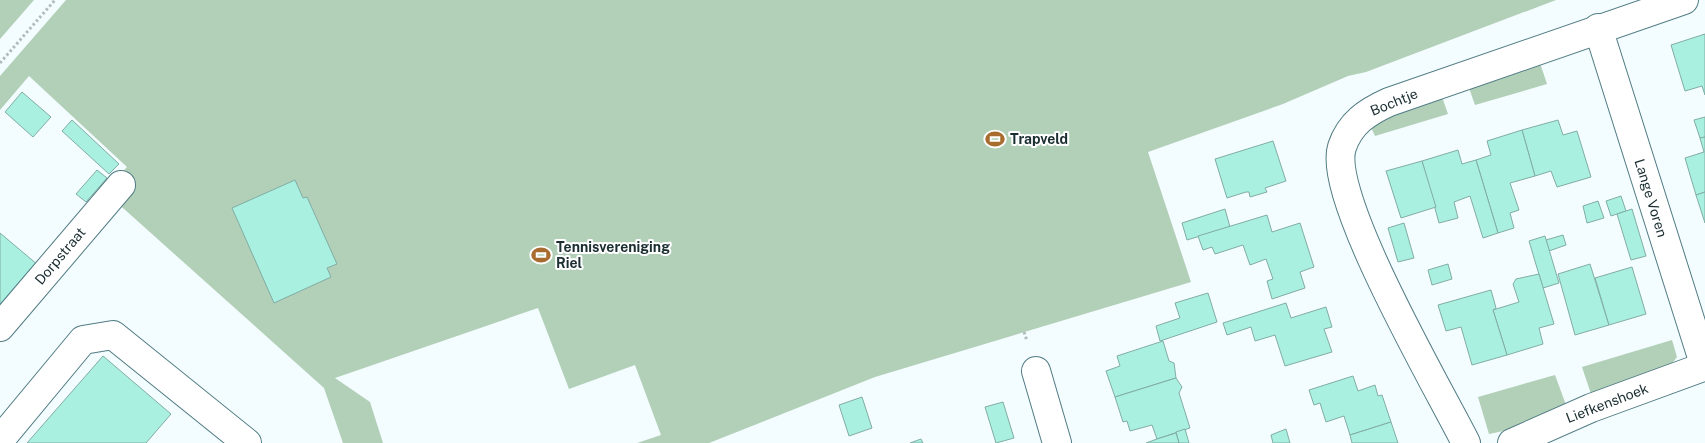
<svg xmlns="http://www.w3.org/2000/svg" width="1705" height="443" font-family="'Public Sans',sans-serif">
  <rect width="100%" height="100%" fill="#f3fcfe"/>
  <g fill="#b2cfb8">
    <polygon points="0,0 34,0 0,39"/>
    <polygon points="66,0 1556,0 1366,72 1348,76 1283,104 1148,152 1191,282 875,377 709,443 637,443 661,435 635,365 569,389 538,308 335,378 370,402 383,443 343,443 324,388 104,191 127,167 29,76 0,110 0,76"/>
    <polygon points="1540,63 1547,84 1475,105 1469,88"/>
    <polygon points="1442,97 1448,114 1375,136 1370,125 1378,120"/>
    <polygon points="1672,340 1677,357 1669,367 1591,394 1582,367"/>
    <polygon points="1555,375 1566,405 1508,430 1489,434 1478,397"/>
  </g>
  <g fill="#a9f0e1" stroke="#81ada4">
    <polygon points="1705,34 1705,95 1702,86 1685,91 1671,45"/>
    <polygon points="22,92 51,117 33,137 5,112"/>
    <polygon points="1705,117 1705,137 1700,138 1694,120"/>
    <polygon points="72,120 119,164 109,174 62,131"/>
    <polygon points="1558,120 1563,135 1577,131 1591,177 1557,187 1551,171 1535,176 1522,130"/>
    <polygon points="1522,130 1535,176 1510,183 1519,210 1510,213 1514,228 1498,233 1476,160 1491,155 1487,141"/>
    <polygon points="1705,137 1705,192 1696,195 1685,158 1704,152 1700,138"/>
    <polygon points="1273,141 1286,181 1265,188 1267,192 1250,197 1249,192 1246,192 1227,198 1215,159"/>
    <polygon points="1458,150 1462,164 1476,160 1498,233 1483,238 1470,196 1454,202 1458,218 1439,223 1422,161"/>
    <polygon points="1422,161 1436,207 1401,218 1386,171"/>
    <polygon points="97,170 107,178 86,202 76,194"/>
    <polygon points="295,180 303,198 307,197 337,264 327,268 331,277 274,303 232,208"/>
    <polygon points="1705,192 1705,223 1696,195"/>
    <polygon points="1621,196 1626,211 1611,216 1606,201"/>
    <polygon points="1598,201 1604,218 1587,223 1583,206"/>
    <polygon points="1225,209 1230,227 1187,240 1182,223"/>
    <polygon points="1632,209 1646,256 1631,260 1617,214"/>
    <polygon points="1267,215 1272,232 1300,223 1314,267 1300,272 1305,288 1272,299 1267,281 1273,279 1266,259 1250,265 1243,245 1215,254 1212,247 1203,250 1198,236"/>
    <polygon points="1404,223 1414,258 1398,262 1388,228"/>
    <polygon points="0,233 38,265 0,309"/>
    <polygon points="1563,235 1566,245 1549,251 1546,240"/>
    <polygon points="1545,236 1559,283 1543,288 1529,241"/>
    <polygon points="1448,264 1452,279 1432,285 1428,270"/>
    <polygon points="1590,264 1609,325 1575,335 1558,274"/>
    <polygon points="1632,267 1646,314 1609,325 1595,278"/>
    <polygon points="1539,274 1554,324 1539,328 1543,344 1507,355 1493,310 1519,302 1513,284 1516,279"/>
    <polygon points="1491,290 1496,308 1493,310 1507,355 1472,365 1461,327 1446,331 1438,305"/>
    <polygon points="1208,293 1217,322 1160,341 1156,326 1180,318 1175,303"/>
    <polygon points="1286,303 1291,318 1326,307 1332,327 1324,329 1332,352 1285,366 1275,335 1255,341 1251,327 1227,335 1223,323"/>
    <polygon points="1163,341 1169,361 1174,363 1176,378 1115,397 1106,371 1120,366 1117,356"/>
    <polygon points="103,356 171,414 146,443 27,443"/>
    <polygon points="1353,376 1358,391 1375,385 1378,396 1382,395 1391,422 1350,435 1344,416 1326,422 1320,403 1314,405 1309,390"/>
    <polygon points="1176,378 1182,387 1179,393 1190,428 1157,439 1152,425 1130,431 1127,421 1123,422 1115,397"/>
    <polygon points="862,397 872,428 849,436 839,405"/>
    <polygon points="1003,402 1014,438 996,443 985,407"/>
    <polygon points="1391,422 1398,443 1352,443 1350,435"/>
    <polygon points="1185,429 1189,443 1179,443 1176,432"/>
    <polygon points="1286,429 1290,443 1273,443 1271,435"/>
    <polygon points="1176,433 1179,443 1146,443 1157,439"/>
    <polygon points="921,439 923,443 910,443"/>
  </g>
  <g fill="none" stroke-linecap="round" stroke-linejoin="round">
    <g stroke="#517c84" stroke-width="30">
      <g id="minor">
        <polyline points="1598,28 1705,367"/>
        <polyline points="0,327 121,185"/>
        <polyline points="1036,371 1057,443"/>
        <polyline points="0,440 83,340 113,335 247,443"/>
        <path d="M1466 443C1440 391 1326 196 1342 147 1350 123 1367 112 1389 102L1684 0"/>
        <polyline points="1512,443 1591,408 1703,367"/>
      </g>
    </g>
    <g stroke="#afbbbd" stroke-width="3" stroke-dasharray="2.5 2.5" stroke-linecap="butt">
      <polyline points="0,63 55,0"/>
      <polyline points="1024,332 1027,341"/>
    </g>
    <use href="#minor" stroke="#fff" stroke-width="28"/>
  </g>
  <defs>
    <g id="stadium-bare" transform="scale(1.5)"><path d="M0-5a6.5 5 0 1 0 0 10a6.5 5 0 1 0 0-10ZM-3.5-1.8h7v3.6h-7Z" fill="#a86c2f" stroke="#fff" stroke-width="2.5" paint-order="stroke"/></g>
  </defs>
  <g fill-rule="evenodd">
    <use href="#stadium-bare" x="995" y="139"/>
    <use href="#stadium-bare" x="541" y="255"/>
  </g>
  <g text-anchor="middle" stroke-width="4" stroke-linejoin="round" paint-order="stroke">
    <g font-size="14" fill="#1b2e31" stroke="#fff">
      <text transform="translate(1394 102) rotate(-22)" y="5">Bochtje</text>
      <text transform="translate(1651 198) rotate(73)" y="5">Lange Voren</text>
      <text transform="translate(60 256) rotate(-50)" y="5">Dorpstraat</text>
      <text transform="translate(1607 403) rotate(-21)" y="5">Liefkenshoek</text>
    </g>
    <g font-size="14" font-weight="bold" fill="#1b2e31" stroke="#fff" text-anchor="start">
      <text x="1010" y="144">Trapveld</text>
      <text x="556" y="252">Tennisvereniging<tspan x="556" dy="16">Riel</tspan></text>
    </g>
  </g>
</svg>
